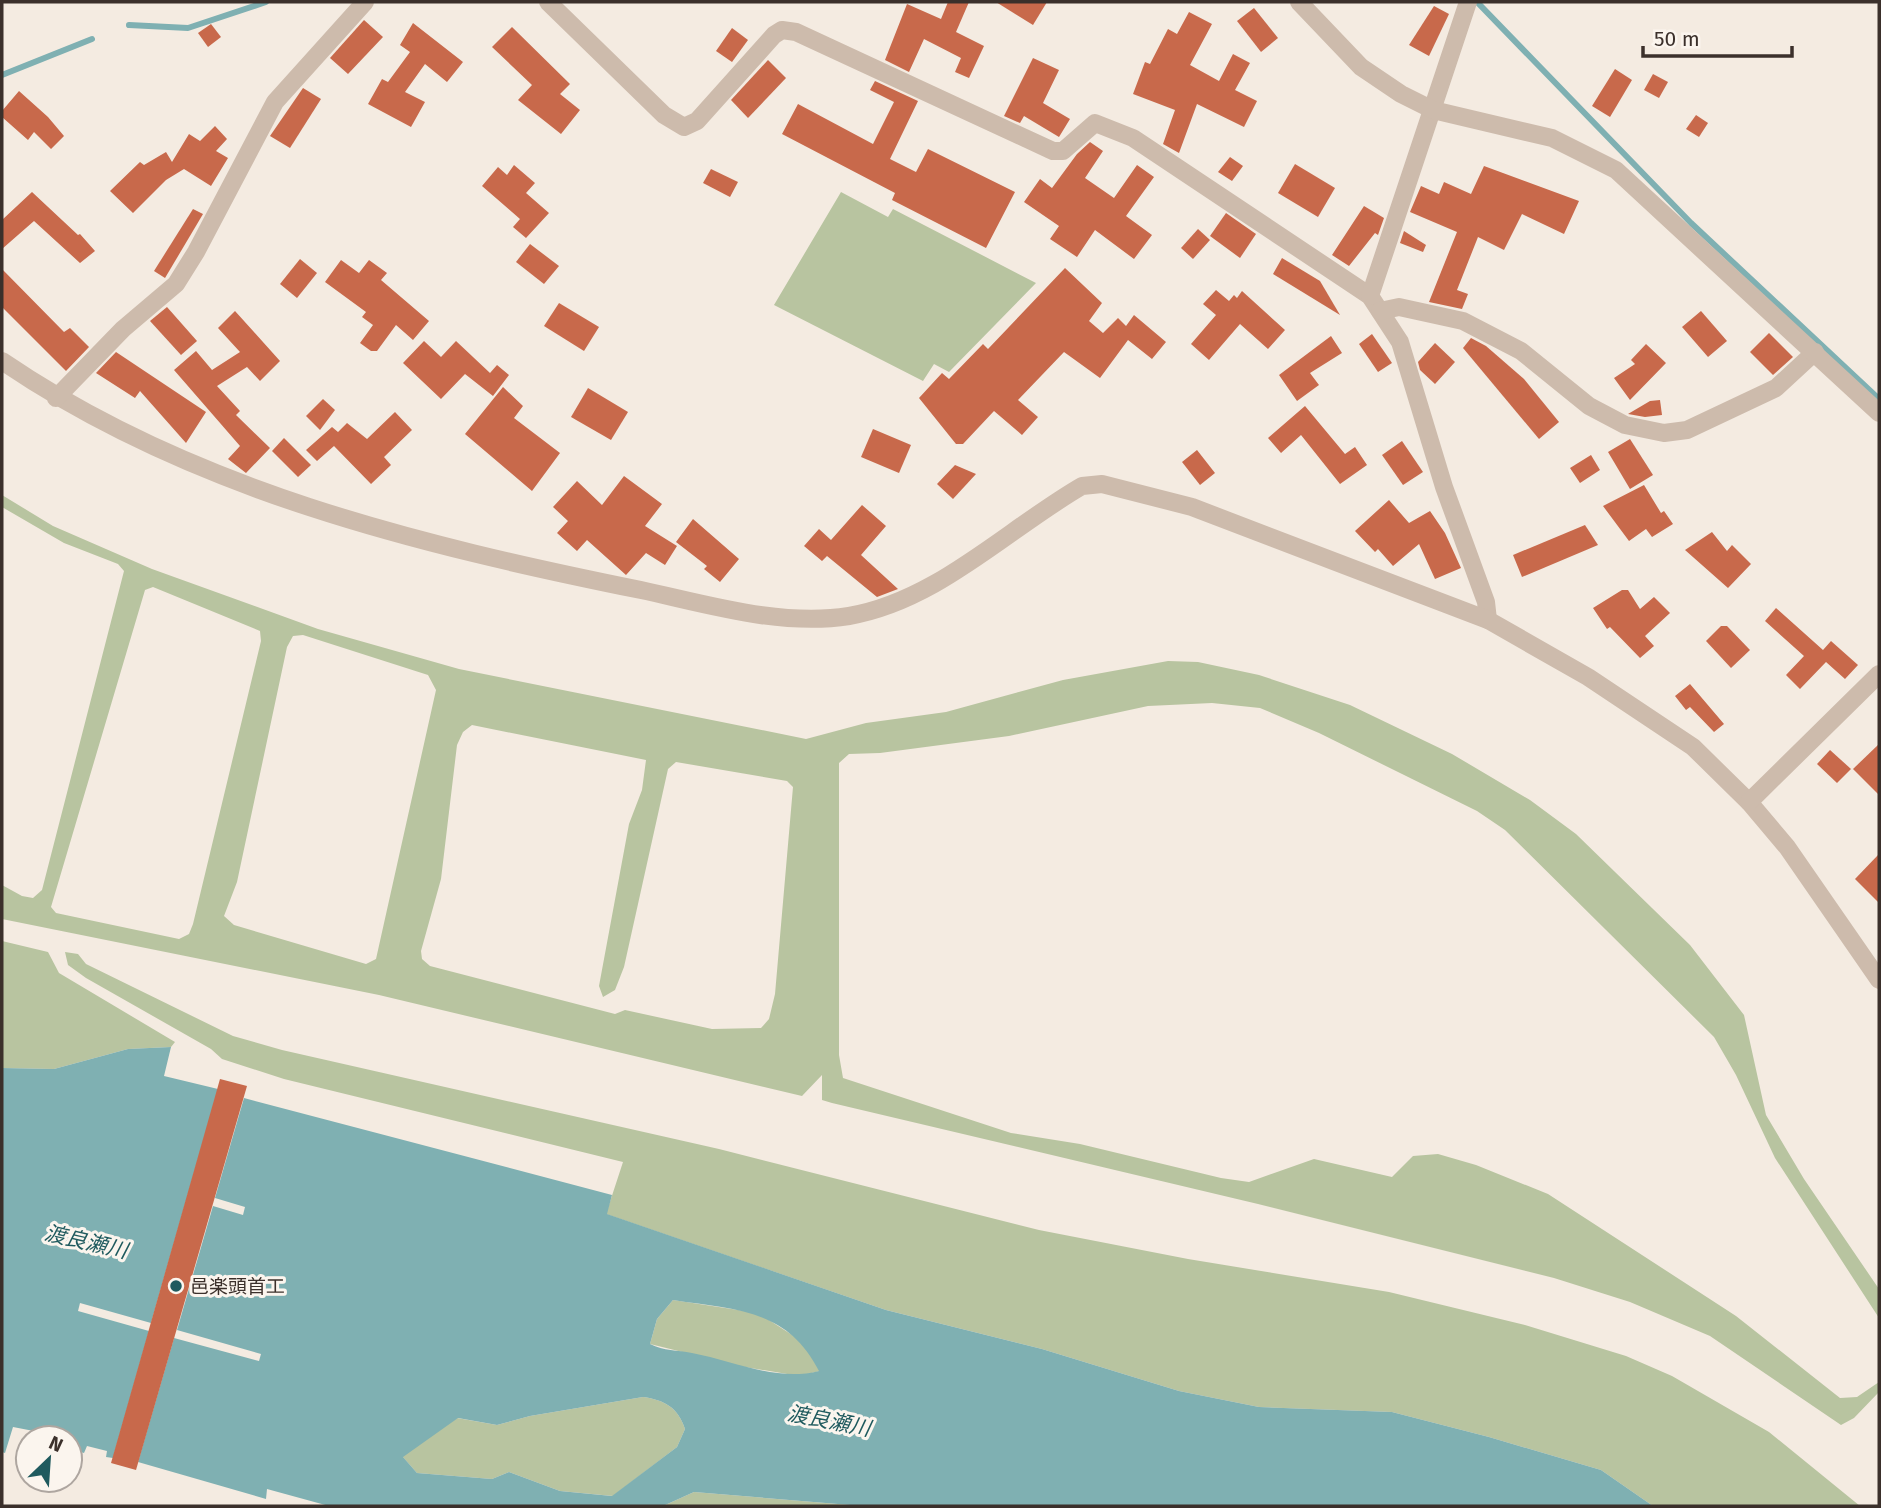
<svg xmlns="http://www.w3.org/2000/svg" width="1881" height="1508" font-family="'Fira Sans','Noto Sans JP',sans-serif">
  <rect width="100%" height="100%" fill="#f4ebe1"/>
  <g fill="#b8c4a0" fill-rule="evenodd">
    <polygon points="841,192 888,217 893,209 1036,283 949,372 934,364 923,381 774,305"/>
    <path d="M2 495 53 526 152 569 318 629 459 669 806 739 866 723 946 712 1063 680 1168 661 1198 662 1259 675 1350 705 1452 754 1530 800 1576 834 1690 945 1744 1015 1766 1115 1804 1179 1879 1289V1318L1775 1158 1736 1075 1714 1037 1505 830 1477 811 1319 733 1260 708 1212 703 1148 706 1009 736 880 753 849 754 839 763V1055L843 1078 1011 1133 1080 1144 1221 1178 1249 1182 1314 1159 1392 1177 1413 1156 1438 1154 1476 1165 1548 1194 1736 1316 1840 1398 1857 1397 1879 1382V1392L1854 1418 1841 1425 1710 1336 1630 1302 1554 1278 1258 1204 832 1103 822 1100V1075L802 1096 379 995 2 919V885L22 896 33 898 42 890 124 571 118 564 64 543 2 507ZM153 587 260 631 261 641 193 924 189 934 179 939 56 913 51 907 145 590ZM303 635 428 675 436 690 376 959 366 964 234 925 224 916 237 882 287 647 293 636ZM472 725 646 760 642 790 629 824 599 986 603 997 615 990 624 967 668 769 676 762 787 781 793 787 775 994 769 1019 761 1028 712 1029 625 1010 615 1014 430 966 422 959 421 951 441 879 457 745 463 732Z"/>
    <polygon points="2,941 48,952 59,973 175,1042 171,1047 128,1049 54,1069 2,1068"/>
    <polygon points="65,952 78,954 86,964 233,1036 282,1050 719,1149 1039,1230 1188,1259 1389,1292 1525,1325 1626,1356 1672,1376 1769,1432 1860,1506 1653,1506 1601,1470 1489,1437 1392,1412 1259,1407 1179,1391 1042,1349 886,1310 606,1214 623,1162 284,1079 222,1059 211,1049 86,978 68,965"/>
    <polygon points="673,1300 758,1313 803,1342 820,1371 799,1376 739,1366 650,1344 657,1319"/>
    <path d="M643 1397C664 1400 678 1407 685 1429L677 1447 613 1496 560 1491 509 1472 492 1479 417 1473 402 1456 457 1418 497 1425 530 1416Z"/>
    <polygon points="694,1492 862,1506 663,1506"/>
  </g>
  <g fill="#7fb0b2" fill-rule="evenodd">
    <polygon points="171,1047 164,1076 218,1089 151,1323 80,1303 78,1311 149,1331 113,1458 106,1457 107,1451 87,1446 84,1453 70,1449 70,1438 13,1427 5,1453 2,1452 2,1068 54,1069 128,1049"/>
    <path d="M244 1098 612 1195 607 1214 886 1310 1042 1349 1179 1391 1259 1407 1392 1412 1489 1437 1601 1470 1653 1506H862L694 1492 663 1506H329L267 1489 266 1499 138 1462 174 1338 259 1361 261 1354 177 1330 213 1206 243 1215 245 1207 215 1198ZM673 1300C735 1310 787 1308 819 1371 776 1382 735 1361 692 1353 677 1350 664 1351 650 1344L657 1319ZM643 1397C664 1400 678 1407 685 1429L677 1447 612 1496 560 1491 509 1472 492 1479 417 1473 403 1457 458 1418 497 1425 530 1416Z"/>
  </g>
  <g fill="none" stroke-linecap="round" stroke-linejoin="round">
    <g stroke="#7fb0b2" stroke-width="6">
      <polyline points="1477,2 1691,223 1879,399"/>
      <polyline points="129,25 188,28 266,2"/>
      <polyline points="2,75 92,39"/>
    </g>
  </g>
  <g fill="#c8694b">
    <polygon points="948,2 969,2 956,32 984,46 969,78 955,72 961,58 924,39 909,72 885,60 907,4 941,19"/>
    <polygon points="996,2 1047,2 1033,25"/>
    <polygon points="1434,6 1449,14 1429,56 1409,45"/>
    <polygon points="1254,8 1278,38 1261,52 1237,21"/>
    <polygon points="1189,12 1212,24 1190,65 1219,81 1233,54 1250,63 1235,90 1257,101 1244,127 1197,104 1179,153 1163,144 1175,110 1133,94 1145,62 1150,64 1168,29 1177,34"/>
    <polygon points="364,20 383,37 348,74 330,58"/>
    <polygon points="413,23 463,62 447,82 425,64 405,92 425,102 411,127 368,104 382,79 388,82 410,52 400,45"/>
    <polygon points="211,24 221,37 208,47 198,33"/>
    <polygon points="512,27 570,84 560,94 580,110 561,134 518,100 532,85 492,47"/>
    <polygon points="732,28 748,40 732,62 716,51"/>
    <polygon points="1033,58 1059,70 1043,103 1070,119 1059,137 1024,116 1020,123 1004,116"/>
    <polygon points="768,60 786,78 748,118 731,100"/>
    <polygon points="1615,69 1632,80 1610,117 1592,106"/>
    <polygon points="1653,74 1668,82 1659,98 1644,90"/>
    <polygon points="875,81 918,101 890,159 916,172 928,149 1015,192 986,248 892,200 895,193 782,134 798,104 873,144 894,102 870,90"/>
    <polygon points="303,88 321,99 290,148 270,136"/>
    <polygon points="19,91 48,117 64,136 51,149 34,132 28,140 2,117 2,111"/>
    <polygon points="1696,115 1708,123 1699,137 1686,129"/>
    <polygon points="215,126 227,139 216,151 228,158 211,186 184,169 166,180 133,213 110,191 140,162 144,165 166,152 172,162 189,134 200,141"/>
    <polygon points="1090,142 1103,151 1085,178 1114,198 1137,165 1154,177 1126,216 1152,235 1134,259 1095,230 1077,257 1050,239 1059,226 1024,202 1040,179 1052,188 1077,154"/>
    <polygon points="1230,157 1243,166 1232,181 1218,172"/>
    <polygon points="1295,164 1335,188 1318,217 1278,193"/>
    <polygon points="514,165 535,183 526,193 549,213 526,238 513,227 520,219 482,186 498,167 507,175"/>
    <polygon points="1484,166 1579,201 1564,234 1522,214 1504,250 1478,237 1457,290 1468,294 1462,309 1429,302 1457,232 1410,212 1421,186 1439,194 1444,182 1471,194"/>
    <polygon points="711,169 738,182 730,197 703,183"/>
    <polygon points="32,192 78,235 80,234 95,251 80,263 34,221 2,249 2,220"/>
    <polygon points="1364,206 1384,218 1378,235 1375,233 1349,266 1332,255"/>
    <polygon points="193,209 203,214 165,278 154,271"/>
    <polygon points="1226,213 1256,234 1240,258 1210,236"/>
    <polygon points="1198,229 1210,240 1193,259 1181,248"/>
    <polygon points="1404,231 1426,245 1423,252 1400,243"/>
    <polygon points="530,244 559,266 544,284 516,262"/>
    <polygon points="1282,258 1320,281 1340,315 1273,274"/>
    <polygon points="300,259 317,273 297,298 280,284"/>
    <polygon points="341,260 359,273 369,260 387,273 381,280 429,321 413,340 396,325 377,351 371,351 360,343 373,325 362,317 366,312 325,282"/>
    <polygon points="1065,268 1102,303 1089,321 1103,333 1118,318 1126,326 1134,315 1166,342 1152,359 1128,340 1100,378 1064,352 1018,400 1038,417 1022,435 994,411 963,444 956,444 919,398 942,373 949,379 983,344 988,349"/>
    <polygon points="2,269 64,332 70,328 89,347 66,371 2,307"/>
    <polygon points="1216,290 1229,301 1234,295 1237,298 1242,291 1285,330 1268,349 1240,324 1209,360 1191,344 1216,315 1203,304"/>
    <polygon points="559,303 599,327 584,351 544,326"/>
    <polygon points="167,307 197,341 181,355 150,321"/>
    <polygon points="235,311 280,361 260,381 247,367 217,386 240,411 236,415 270,448 246,473 228,459 240,446 174,370 196,351 212,370 240,352 218,328"/>
    <polygon points="1701,311 1727,341 1708,357 1682,327"/>
    <polygon points="1769,333 1793,357 1773,375 1750,352"/>
    <polygon points="1372,334 1392,363 1378,372 1359,344"/>
    <polygon points="1331,336 1342,353 1310,373 1319,385 1297,401 1279,375"/>
    <polygon points="1471,338 1486,346 1524,379 1559,422 1539,439 1463,348"/>
    <polygon points="424,341 441,357 456,341 490,373 497,365 509,375 493,396 465,374 441,399 403,363"/>
    <polygon points="1435,343 1455,362 1435,384 1420,370 1418,362"/>
    <polygon points="1646,344 1666,363 1630,400 1614,378 1635,364 1631,360"/>
    <polygon points="116,352 206,412 186,443 140,391 135,398 96,373"/>
    <polygon points="503,387 523,406 514,418 560,453 532,491 465,434"/>
    <polygon points="588,388 628,412 611,440 571,417"/>
    <polygon points="323,399 335,410 320,430 306,416"/>
    <polygon points="1660,400 1662,415 1645,417 1628,414 1650,401"/>
    <polygon points="1305,406 1345,454 1355,447 1367,465 1340,484 1301,435 1281,453 1268,438"/>
    <polygon points="395,412 412,430 384,457 391,465 371,484 334,446 317,461 306,450 332,427 338,432 347,423 367,439"/>
    <polygon points="873,429 911,445 899,473 861,457"/>
    <polygon points="284,438 311,465 298,477 272,451"/>
    <polygon points="1630,439 1653,475 1630,489 1608,452"/>
    <polygon points="1402,441 1423,472 1403,485 1382,455"/>
    <polygon points="1197,450 1215,473 1200,485 1182,462"/>
    <polygon points="1591,455 1600,470 1580,483 1570,468"/>
    <polygon points="955,465 976,474 953,499 937,484"/>
    <polygon points="624,476 662,504 645,526 677,546 665,565 646,553 626,575 587,540 577,551 557,533 568,521 553,507 577,481 602,505"/>
    <polygon points="1644,485 1661,513 1664,511 1673,524 1652,537 1646,529 1629,541 1603,506"/>
    <polygon points="1389,500 1409,523 1430,511 1445,533 1461,568 1435,579 1419,544 1393,566 1378,549 1375,552 1355,531"/>
    <polygon points="862,505 886,526 861,555 898,589 877,597 827,556 822,561 804,546 819,529 831,540"/>
    <polygon points="693,519 739,559 720,582 704,569 707,566 676,542"/>
    <polygon points="1585,525 1598,545 1522,577 1513,555"/>
    <polygon points="1712,532 1727,551 1732,545 1751,564 1728,588 1685,550"/>
    <polygon points="1622,590 1628,590 1640,609 1654,597 1670,613 1645,636 1654,646 1640,658 1610,627 1607,629 1593,608"/>
    <polygon points="1776,608 1823,650 1831,641 1858,665 1845,679 1826,662 1800,689 1786,675 1804,656 1765,621"/>
    <polygon points="1721,626 1727,626 1750,650 1731,668 1706,641"/>
    <polygon points="1690,684 1724,724 1714,732 1690,707 1686,710 1675,696"/>
    <polygon points="1879,744 1879,795 1853,769"/>
    <polygon points="1830,750 1851,769 1837,783 1817,764"/>
    <polygon points="1879,854 1879,903 1855,879"/>
    <polygon points="220,1079 247,1086 136,1470 111,1463"/>
  </g>
  <g fill="none" stroke-linecap="round" stroke-linejoin="round">
    <g stroke="#cdbbac" stroke-width="18">
      <polyline points="548,2 664,115 684,127 697,121 774,35 782,30 796,32 1053,151 1063,151 1095,123 1133,138 1370,296 1400,342 1444,487 1486,602 1488,620"/>
      <polyline points="1370,296 1468,2"/>
      <polyline points="1380,311 1399,307 1463,321 1521,351 1589,406 1625,425 1664,433 1687,430 1776,388 1815,352"/>
      <path d="M2 361C191 490 419 545 641 590 706 604 781 627 849 616 937 601 1006 530 1082 486L1102 484 1192 507 1488 620 1588 677 1693 747 1749 802 1787 847 1879 980"/>
      <polyline points="56,398 123,329 176,284 196,252 275,102 365,2"/>
      <polyline points="1749,802 1879,674"/>
    </g>
    <polyline stroke="#cdbbac" stroke-width="18" points="1299,2 1361,67 1401,94 1433,110 1552,138 1616,170 1879,413"/>
  </g>
  <circle fill="#1f5a5e" stroke="#fbf5ee" stroke-width="2.5" cx="176" cy="1286" r="7"/>
  <g text-anchor="middle" stroke-width="6" stroke-linejoin="round" paint-order="stroke">
    <g font-size="19" fill="#3b302b" stroke="#fbf5ee" text-anchor="start">
      <text x="190" y="1293">邑楽頭首工</text>
    </g>
    <g font-size="21" font-style="italic" fill="#1f5a5e" stroke="#fbf5ee">
      <text transform="translate(86 1242) rotate(13)" y="7">渡良瀬川</text>
      <text transform="translate(829 1421) rotate(11)" y="7">渡良瀬川</text>
    </g>
  </g>
  <rect width="1881" height="1508" fill="none" stroke="#3b302b" stroke-width="7"/>
  <g transform="translate(49 1459) rotate(25)"><circle r="33" fill="#fbf5ee" stroke="#aea6a0" stroke-width="2"/>
  <path d="M0-5L12 26L0 18L-12 26Z" fill="#1f5a5e"/>
  <text y="-10" font-size="19" font-weight="bold" text-anchor="middle" fill="#3b302b">N</text>
  </g>
  <path d="M1643 46v10h149v-10" fill="none" stroke="#3b302b" stroke-width="3.5"/>
  <text x="1654" y="46" font-size="21" fill="#3b302b" stroke="#fbf5ee" stroke-width="5" paint-order="stroke">50 m</text>
</svg>
